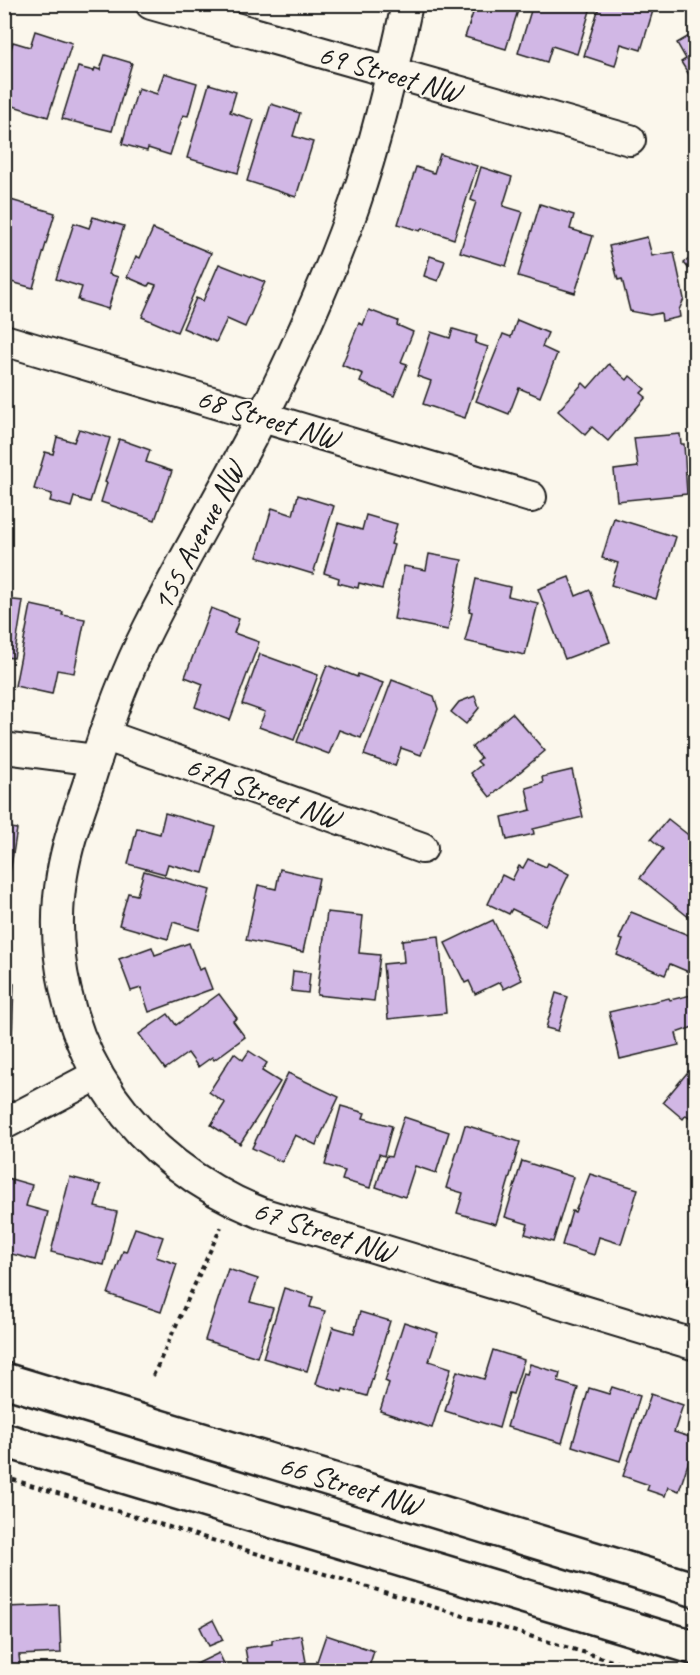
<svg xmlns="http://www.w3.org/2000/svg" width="700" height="1675" font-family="Caveat,sans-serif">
  <rect width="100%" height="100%" fill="#fbf7ec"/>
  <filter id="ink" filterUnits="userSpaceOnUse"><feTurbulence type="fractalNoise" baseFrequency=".0167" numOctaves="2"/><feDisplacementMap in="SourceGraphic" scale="12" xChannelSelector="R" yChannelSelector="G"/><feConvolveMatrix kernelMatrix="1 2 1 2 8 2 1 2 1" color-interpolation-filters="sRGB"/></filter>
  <g filter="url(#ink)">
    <g fill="#d1b7e5" stroke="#1c1c1c" stroke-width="1.5">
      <polygon points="456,4 520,4 506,49 465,37 473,13 455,7"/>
      <polygon points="533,4 592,4 577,54 552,46 547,62 518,53"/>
      <polygon points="600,4 655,4 641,50 621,44 615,66 584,56"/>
      <polygon points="35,31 72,43 48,117 4,103 4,71 13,42 30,47"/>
      <polygon points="696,32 696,86 681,62 686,59 677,43"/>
      <polygon points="105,55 132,63 112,131 62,119 78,67 94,71 95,68 100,70"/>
      <polygon points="164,73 197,83 188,116 183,115 170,155 148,148 147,151 122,144 138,88 157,94"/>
      <polygon points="209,84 236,92 230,112 254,120 238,173 187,158"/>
      <polygon points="271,104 300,113 293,136 313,142 296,197 247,181"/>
      <polygon points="440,154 477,166 454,239 422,228 420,231 398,224 416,167 434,173"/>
      <polygon points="481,167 512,177 503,206 523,212 506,266 460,252 476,202 471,200"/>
      <polygon points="4,198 55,213 33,288 4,280"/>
      <polygon points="540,204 574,215 570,229 593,236 575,293 518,276"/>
      <polygon points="93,217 124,226 109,274 118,277 108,309 78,300 82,287 56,279 74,223 89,228"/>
      <polygon points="153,229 211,253 177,332 142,317 156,285 150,283 148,286 127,277 136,256 140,258"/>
      <polygon points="647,237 652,256 674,252 684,299 679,310 680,317 662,321 661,313 650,315 630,311 622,279 618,280 609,246"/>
      <polygon points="696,253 696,277 684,263"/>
      <polygon points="430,256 445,261 438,281 424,276"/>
      <polygon points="219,264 265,282 245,327 227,319 216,342 183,328 196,298 203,301"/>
      <polygon points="369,310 398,321 397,325 413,332 401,362 407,364 394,396 360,382 363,374 342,365 359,323 363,325"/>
      <polygon points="517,320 548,333 542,347 557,354 540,397 519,388 509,414 476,401 503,334 511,337"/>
      <polygon points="453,329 477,336 475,343 488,347 465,418 423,404 431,381 417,376 431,332 450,338"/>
      <polygon points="609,364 627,380 630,376 645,389 641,393 646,397 608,441 592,427 585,435 558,411 583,383 588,388"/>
      <polygon points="79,429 110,438 90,502 74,497 71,507 50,501 52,494 34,489 45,452 53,454 57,437 74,442"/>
      <polygon points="680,434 681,444 684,444 687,494 617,501 614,470 638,467 634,438"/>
      <polygon points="119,439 150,450 146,462 172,471 155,520 101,502 107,483 105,482"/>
      <polygon points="298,495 334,506 313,574 257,557 272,508 293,515"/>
      <polygon points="366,515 397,524 391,544 394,545 382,589 359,583 358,588 338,583 339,578 324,573 338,523 362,530"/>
      <polygon points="614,518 676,537 656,599 611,585 618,563 602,558"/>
      <polygon points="429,554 462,560 448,630 394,619 404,566 426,570"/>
      <polygon points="569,577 576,596 590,590 610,642 565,659 538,589"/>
      <polygon points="476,579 510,587 508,596 538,603 525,655 465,641 472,612 469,611"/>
      <polygon points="4,599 23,601 14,658 4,657"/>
      <polygon points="31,605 63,612 62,615 85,619 74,673 57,670 52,694 15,686"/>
      <polygon points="211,608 239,619 234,633 259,642 230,720 195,707 203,684 185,677"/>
      <polygon points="260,654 318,675 294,740 259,727 265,712 242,704"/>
      <polygon points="327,665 357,677 358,674 383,683 361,738 339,730 329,754 297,742"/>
      <polygon points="392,680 434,696 438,709 421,755 401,748 395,766 364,755"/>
      <polygon points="475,696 479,708 466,724 451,712 459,702"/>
      <polygon points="512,713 545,751 490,797 471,773 481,765 477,761 481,758 472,747"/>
      <polygon points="572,770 583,817 533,829 534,834 507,840 502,817 531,810 526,788 543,783 542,777"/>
      <polygon points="165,813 216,827 203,873 168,864 165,874 128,864 137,828 160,834"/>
      <polygon points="668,819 696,841 696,923 640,878 663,849 651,839"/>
      <polygon points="4,827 17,829 9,879 4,879"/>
      <polygon points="528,859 546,867 548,863 569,874 545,925 512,909 509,914 488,904 502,875 512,880 519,866 523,868"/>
      <polygon points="280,869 319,878 303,952 246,940 258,885 276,889"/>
      <polygon points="144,871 210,890 199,930 173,922 168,939 119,925 128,893 137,895"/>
      <polygon points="327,912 363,916 359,953 380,955 374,1001 317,995"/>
      <polygon points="631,912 696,938 696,975 670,964 665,975 617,955 623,940 619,939"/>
      <polygon points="493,920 522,980 504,989 500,982 475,994 469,981 465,983 445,943"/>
      <polygon points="439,936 446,1013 388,1019 383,964 404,962 402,940"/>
      <polygon points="189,943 199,970 204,968 212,989 149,1012 141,988 131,991 119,959 152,947 155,955"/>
      <polygon points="293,971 310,973 308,993 291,991"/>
      <polygon points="4,983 14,984 12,1038 4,1038"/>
      <polygon points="556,993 568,997 558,1031 546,1028"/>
      <polygon points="219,994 237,1018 233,1021 245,1037 214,1060 212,1057 198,1067 188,1053 165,1069 139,1034 168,1014 176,1025"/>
      <polygon points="696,994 696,1026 676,1033 679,1045 620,1059 609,1012 669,998 670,1000"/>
      <polygon points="249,1051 267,1063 262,1071 280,1082 240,1144 211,1125 225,1103 209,1092 234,1053 243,1060"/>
      <polygon points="696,1062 696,1122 686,1115 683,1119 663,1102"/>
      <polygon points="288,1073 339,1097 316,1145 295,1135 282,1162 252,1148"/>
      <polygon points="341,1106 365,1113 363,1118 392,1126 384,1156 379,1154 370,1188 342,1180 345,1171 325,1165"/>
      <polygon points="404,1117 449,1132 436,1173 415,1166 405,1197 376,1187 386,1156 391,1157"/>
      <polygon points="465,1125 520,1142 496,1224 457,1213 463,1193 446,1188"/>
      <polygon points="522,1161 573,1177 553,1242 525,1234 528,1224 505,1217"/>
      <polygon points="590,1174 638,1189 621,1244 599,1237 594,1255 562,1245 572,1211 575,1212"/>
      <polygon points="4,1177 32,1185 26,1206 48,1212 35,1260 4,1252"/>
      <polygon points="70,1177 101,1185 95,1207 117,1212 104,1265 51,1252"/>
      <polygon points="135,1228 163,1237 156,1257 177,1264 161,1312 108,1294 123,1251 126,1252"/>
      <polygon points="696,1256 696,1285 688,1283"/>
      <polygon points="228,1269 258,1279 250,1302 273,1308 257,1357 205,1340"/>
      <polygon points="284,1288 313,1297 310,1307 325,1311 307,1371 263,1358"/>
      <polygon points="360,1312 390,1321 367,1396 343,1389 342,1392 316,1384 333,1327 354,1333"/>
      <polygon points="404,1322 438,1333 429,1361 451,1368 432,1428 380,1411 389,1383 385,1381"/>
      <polygon points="493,1350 524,1360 513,1394 509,1393 499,1428 445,1411 457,1371 484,1379"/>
      <polygon points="530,1364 560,1373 558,1382 578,1388 562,1443 507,1427 523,1373 527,1374"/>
      <polygon points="612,1387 640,1396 620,1461 572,1446 589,1388 609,1394"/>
      <polygon points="651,1394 683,1405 674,1432 696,1439 679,1491 668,1487 665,1496 647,1490 649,1485 623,1476"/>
      <polygon points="59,1605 61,1653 19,1655 20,1664 4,1665 4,1629 7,1629 6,1607"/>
      <polygon points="213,1620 223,1640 209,1646 200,1627"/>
      <polygon points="301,1635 306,1662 296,1664 297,1670 249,1670 245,1648 272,1644 272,1640"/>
      <polygon points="326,1635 374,1651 368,1670 314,1670"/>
      <polygon points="219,1653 227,1670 184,1670"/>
    </g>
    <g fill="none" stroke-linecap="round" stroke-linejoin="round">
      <g stroke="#1c1c1c" stroke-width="34">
        <g id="street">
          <polyline points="151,4 630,140"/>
          <path d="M407 4C393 71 377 139 355 203 337 255 315 306 292 356 249 449 194 537 148 629 123 678 105 730 89 782 79 812 67 843 62 875 49 950 68 1034 112 1097 150 1151 200 1188 261 1213L696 1345"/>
          <polyline points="4,340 531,497"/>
          <polyline points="104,735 422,848"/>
          <polyline points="4,748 96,760"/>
          <polyline points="4,1124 97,1075"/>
        </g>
      </g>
      <g stroke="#1c1c1c" stroke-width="38">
        <g id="secondary">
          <polyline points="4,1380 696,1590"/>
          <polyline points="4,1440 696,1648"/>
        </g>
      </g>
      <g stroke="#1c1c1c" stroke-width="4" stroke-dasharray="4.5 4.5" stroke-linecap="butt">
        <polyline points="153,1376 221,1227"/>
        <polyline points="4,1477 642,1670"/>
      </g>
      <use href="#street" stroke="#fbf7ec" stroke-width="30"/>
      <use href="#secondary" stroke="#fbf7ec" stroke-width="33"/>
    </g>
  </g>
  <g text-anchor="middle" stroke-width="4.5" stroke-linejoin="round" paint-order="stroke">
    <g font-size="30" fill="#1c1c1c" stroke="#fbf7ec">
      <text transform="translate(390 73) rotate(16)" y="10">69 Street NW</text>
      <text transform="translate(268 418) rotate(17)" y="10">68 Street NW</text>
      <text transform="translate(198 536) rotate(-62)" y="10">155 Avenue NW</text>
      <text transform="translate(263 792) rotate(20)" y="10">67A Street NW</text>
      <text transform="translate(324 1231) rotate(18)" y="10">67 Street NW</text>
      <text transform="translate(350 1485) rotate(17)" y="10">66 Street NW</text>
    </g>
  </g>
  <rect width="700" height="1675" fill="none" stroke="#fbf7ec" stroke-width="24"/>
  <rect x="12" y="12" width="676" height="1651" fill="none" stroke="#1c1c1c" stroke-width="2" filter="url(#ink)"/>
</svg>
